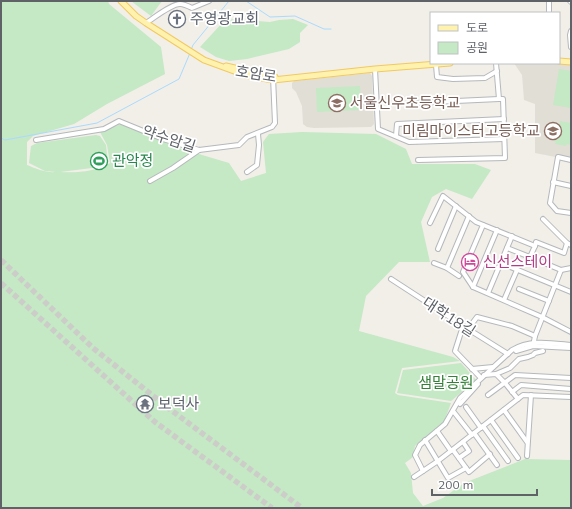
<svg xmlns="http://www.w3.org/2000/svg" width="572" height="509" font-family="Mulish,'Noto Sans KR',sans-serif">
  <rect width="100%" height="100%" fill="#f1efe8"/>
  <g fill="#e1ded6">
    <polygon points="571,62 571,160 535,153 535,104 524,100 522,75 514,63"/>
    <polygon points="370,73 372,76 374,124 371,127 314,128 307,127 303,124 302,106 296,92 292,88 292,83 294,81"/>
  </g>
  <g fill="#c5e8c5">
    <path d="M1 1H108L109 4 161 47 165 74 107 104 74 124 33 136 27 142V165C37 169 46 173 56 172L45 171 29 163 31 146 37 143 96 135 100 136 106 145 108 163 100 167 60 172C77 173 95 172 110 163L107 145 100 132 121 124 182 149 229 163 241 181 266 173 263 142 269 134 302 132 376 134 406 149 412 164H475L491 170 472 199 446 189 432 197 421 222 430 262H399L366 296 359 331 453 357 460 361 402 368 395 393 398 395 451 403 444 422 415 446 413 457 405 463 411 473 413 493 423 506 443 498 464 483 525 459 571 460V508H1Z"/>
    <polygon points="131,1 162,1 151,16"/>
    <polygon points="234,19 270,22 279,20 293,19 308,25 300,33 300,42 289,49 247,59 229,61 216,57 200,47 224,21"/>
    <polygon points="559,69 571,71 571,108 553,105"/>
    <polygon points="360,86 361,110 317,112 316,88"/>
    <polygon points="560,121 571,123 571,145 567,144 566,146 555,144 556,142 554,141 554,140 557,140"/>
    <polygon points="461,363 476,380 451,401 397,393 403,370"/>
  </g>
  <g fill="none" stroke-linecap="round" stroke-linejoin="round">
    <g stroke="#aadaff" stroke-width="1">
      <polyline points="246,1 270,17 295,16 324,29 331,29"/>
      <polyline points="191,50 193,45 229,1"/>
      <polyline points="1,138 5,140 97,123 179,79 190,53"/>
    </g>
    <g stroke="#ccccc8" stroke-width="5.5" stroke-dasharray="5.5 3" stroke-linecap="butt">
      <polyline points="1,260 93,348 167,407 302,508"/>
      <polyline points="1,283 155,422 272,508"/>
    </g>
    <g stroke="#b5b8bc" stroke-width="6">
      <g id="minor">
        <polyline points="570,1 571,2"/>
        <polyline points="549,13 549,1"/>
        <path d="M146 23C154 18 171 4 180 4 184 4 188 6 192 8L209 1"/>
        <polyline points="571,31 570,35 571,47"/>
        <polyline points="436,65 437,77 453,79 485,78 497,71"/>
        <polyline points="375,69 378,129 409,142 504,139"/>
        <polyline points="413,103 499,99"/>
        <polyline points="396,136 397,124 504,119"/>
        <polyline points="36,140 104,129 119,121 163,139 199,150 239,145 247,137 272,127 275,123 273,77"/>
        <polyline points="418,160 505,158 503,99 499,99 496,63"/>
        <polyline points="571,160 558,157 550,203 557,211 571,213"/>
        <polyline points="247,172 257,165 259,145 258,134"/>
        <polyline points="150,181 173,168 199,150"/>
        <polyline points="553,182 571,186"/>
        <polyline points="543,219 567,243 571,245"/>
        <polyline points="430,223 443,196 476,222 535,246 530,257 561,270 535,336 533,346"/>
        <polyline points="483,225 463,272 473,287 542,317 571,332"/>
        <polyline points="535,246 536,242 564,253 567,243"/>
        <polyline points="507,248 530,257"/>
        <polyline points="438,249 456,206"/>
        <polyline points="434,263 447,268 459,276"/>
        <polyline points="501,263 571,292"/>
        <polyline points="447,268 469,216"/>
        <polyline points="561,270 571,268"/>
        <polyline points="391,279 468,329 508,354"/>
        <polyline points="473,287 497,230"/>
        <polyline points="519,289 549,301"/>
        <polyline points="488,293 512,236"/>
        <polyline points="504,300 517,270"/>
        <polyline points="463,326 455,351 481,378"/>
        <polyline points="468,329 477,317 512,326 535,336"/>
        <polyline points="516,351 533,346 571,348"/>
        <polyline points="472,369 493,367"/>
        <polyline points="496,374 510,368 519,359 528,357 533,355 535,353 543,351"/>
        <polyline points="484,375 496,374 505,383 518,399"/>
        <polyline points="512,392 521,385 571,389"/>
        <polyline points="488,395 515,375 571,378"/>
        <polyline points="460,404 478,384"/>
        <polyline points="466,407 481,428"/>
        <polyline points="504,410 527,442"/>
        <polyline points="453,411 472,435"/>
        <polyline points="491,420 518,458"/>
        <polyline points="483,426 508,461"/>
        <polyline points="437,431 451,451"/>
        <polyline points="474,433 497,465"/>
        <polyline points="425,440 448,478 466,468"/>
        <polyline points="453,450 469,472 490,454"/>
        <polyline points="527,456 531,395"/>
        <polyline points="459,458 469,451 463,442"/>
        <path d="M423 471 415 455 420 445 445 424 460 398 512 350C530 339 551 343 571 345"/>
        <polyline points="414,477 438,461 523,395 571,397"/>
      </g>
    </g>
    <g stroke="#f2c960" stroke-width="7">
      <g id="major">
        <polyline points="121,1 136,16 146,23 204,60 245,75 273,80 375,69 450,63"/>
        <polyline points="559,61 571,62"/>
        <polyline points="226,66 275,77"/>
      </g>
    </g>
    <use href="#minor" stroke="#fff" stroke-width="4"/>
    <use href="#major" stroke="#fff2af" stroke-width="5"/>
  </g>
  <defs>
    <g id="church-ring" transform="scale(0.9)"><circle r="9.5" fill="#fff" stroke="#6b7280" stroke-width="1.5"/><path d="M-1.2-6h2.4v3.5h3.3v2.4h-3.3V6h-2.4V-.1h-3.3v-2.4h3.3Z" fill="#6b7280"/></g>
    <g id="school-ring" transform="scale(0.9)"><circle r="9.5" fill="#fff" stroke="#8d6e63" stroke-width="1.5"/><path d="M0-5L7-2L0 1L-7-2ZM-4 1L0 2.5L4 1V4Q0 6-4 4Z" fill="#8d6e63"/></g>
    <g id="stadium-ring" transform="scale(0.9)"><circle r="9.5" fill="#fff" stroke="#2e9e5b" stroke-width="1.5"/><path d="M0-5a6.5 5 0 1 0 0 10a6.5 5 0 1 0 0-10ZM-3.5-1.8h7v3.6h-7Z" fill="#2e9e5b"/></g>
    <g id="hotel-ring" transform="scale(0.9)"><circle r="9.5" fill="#fff" stroke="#d1479c" stroke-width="1.5"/><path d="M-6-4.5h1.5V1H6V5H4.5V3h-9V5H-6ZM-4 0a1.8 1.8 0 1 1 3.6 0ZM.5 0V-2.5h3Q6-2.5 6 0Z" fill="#d1479c"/></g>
    <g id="temple-ring" transform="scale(0.9)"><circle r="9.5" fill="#fff" stroke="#6b7280" stroke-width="1.5"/><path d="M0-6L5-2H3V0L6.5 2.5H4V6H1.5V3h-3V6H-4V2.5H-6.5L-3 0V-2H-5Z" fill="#6b7280"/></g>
  </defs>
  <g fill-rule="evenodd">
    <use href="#church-ring" x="177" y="19"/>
    <use href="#school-ring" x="337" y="103"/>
    <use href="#school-ring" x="553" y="131"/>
    <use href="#stadium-ring" x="99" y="161"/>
    <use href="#hotel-ring" x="470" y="262"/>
    <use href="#temple-ring" x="145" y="404"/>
  </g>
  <g text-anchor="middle" stroke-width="3.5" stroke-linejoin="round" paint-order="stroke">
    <g font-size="15" fill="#5b616d" stroke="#fff" text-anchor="start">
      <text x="190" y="24">주영광교회</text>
      <text x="158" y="409">보덕사</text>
    </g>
    <g font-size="15" fill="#5f6368" stroke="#fff">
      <text transform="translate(256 74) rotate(9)" y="5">호암로</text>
      <text transform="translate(169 139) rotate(18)" y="5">약수암길</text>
      <text transform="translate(449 317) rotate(33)" y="5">대학18길</text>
    </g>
    <g font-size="15" fill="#785e54" stroke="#fff" text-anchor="start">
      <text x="350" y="108">서울신우초등학교</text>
      <text x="540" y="136" text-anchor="end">미림마이스터고등학교</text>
    </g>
    <g font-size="15" fill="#27864d" stroke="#fff" text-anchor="start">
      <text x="112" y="166">관악정</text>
    </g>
    <g font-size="15" fill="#b23c85" stroke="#fff" text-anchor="start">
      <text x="483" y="267">신선스테이</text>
    </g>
    <g font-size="15" fill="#348238" stroke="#fff">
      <text x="446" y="388">샘말공원</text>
    </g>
  </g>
  <rect width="572" height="509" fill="none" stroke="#5f6368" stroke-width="4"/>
  <rect x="430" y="12" width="130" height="52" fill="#ffffff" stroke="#bfc1c3"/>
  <rect x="438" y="25" width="20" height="6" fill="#fff2af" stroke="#bfc1c3"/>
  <text x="466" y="32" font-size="12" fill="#5f6368">도로</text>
  <rect x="438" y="42" width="20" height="12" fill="#c5e8c5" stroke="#bfc1c3"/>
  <text x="466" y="52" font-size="12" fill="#5f6368">공원</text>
  <path d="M432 489v6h105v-6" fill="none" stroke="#5f6368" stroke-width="2"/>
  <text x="438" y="489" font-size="12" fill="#5f6368" stroke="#ffffff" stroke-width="3" paint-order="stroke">200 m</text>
</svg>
